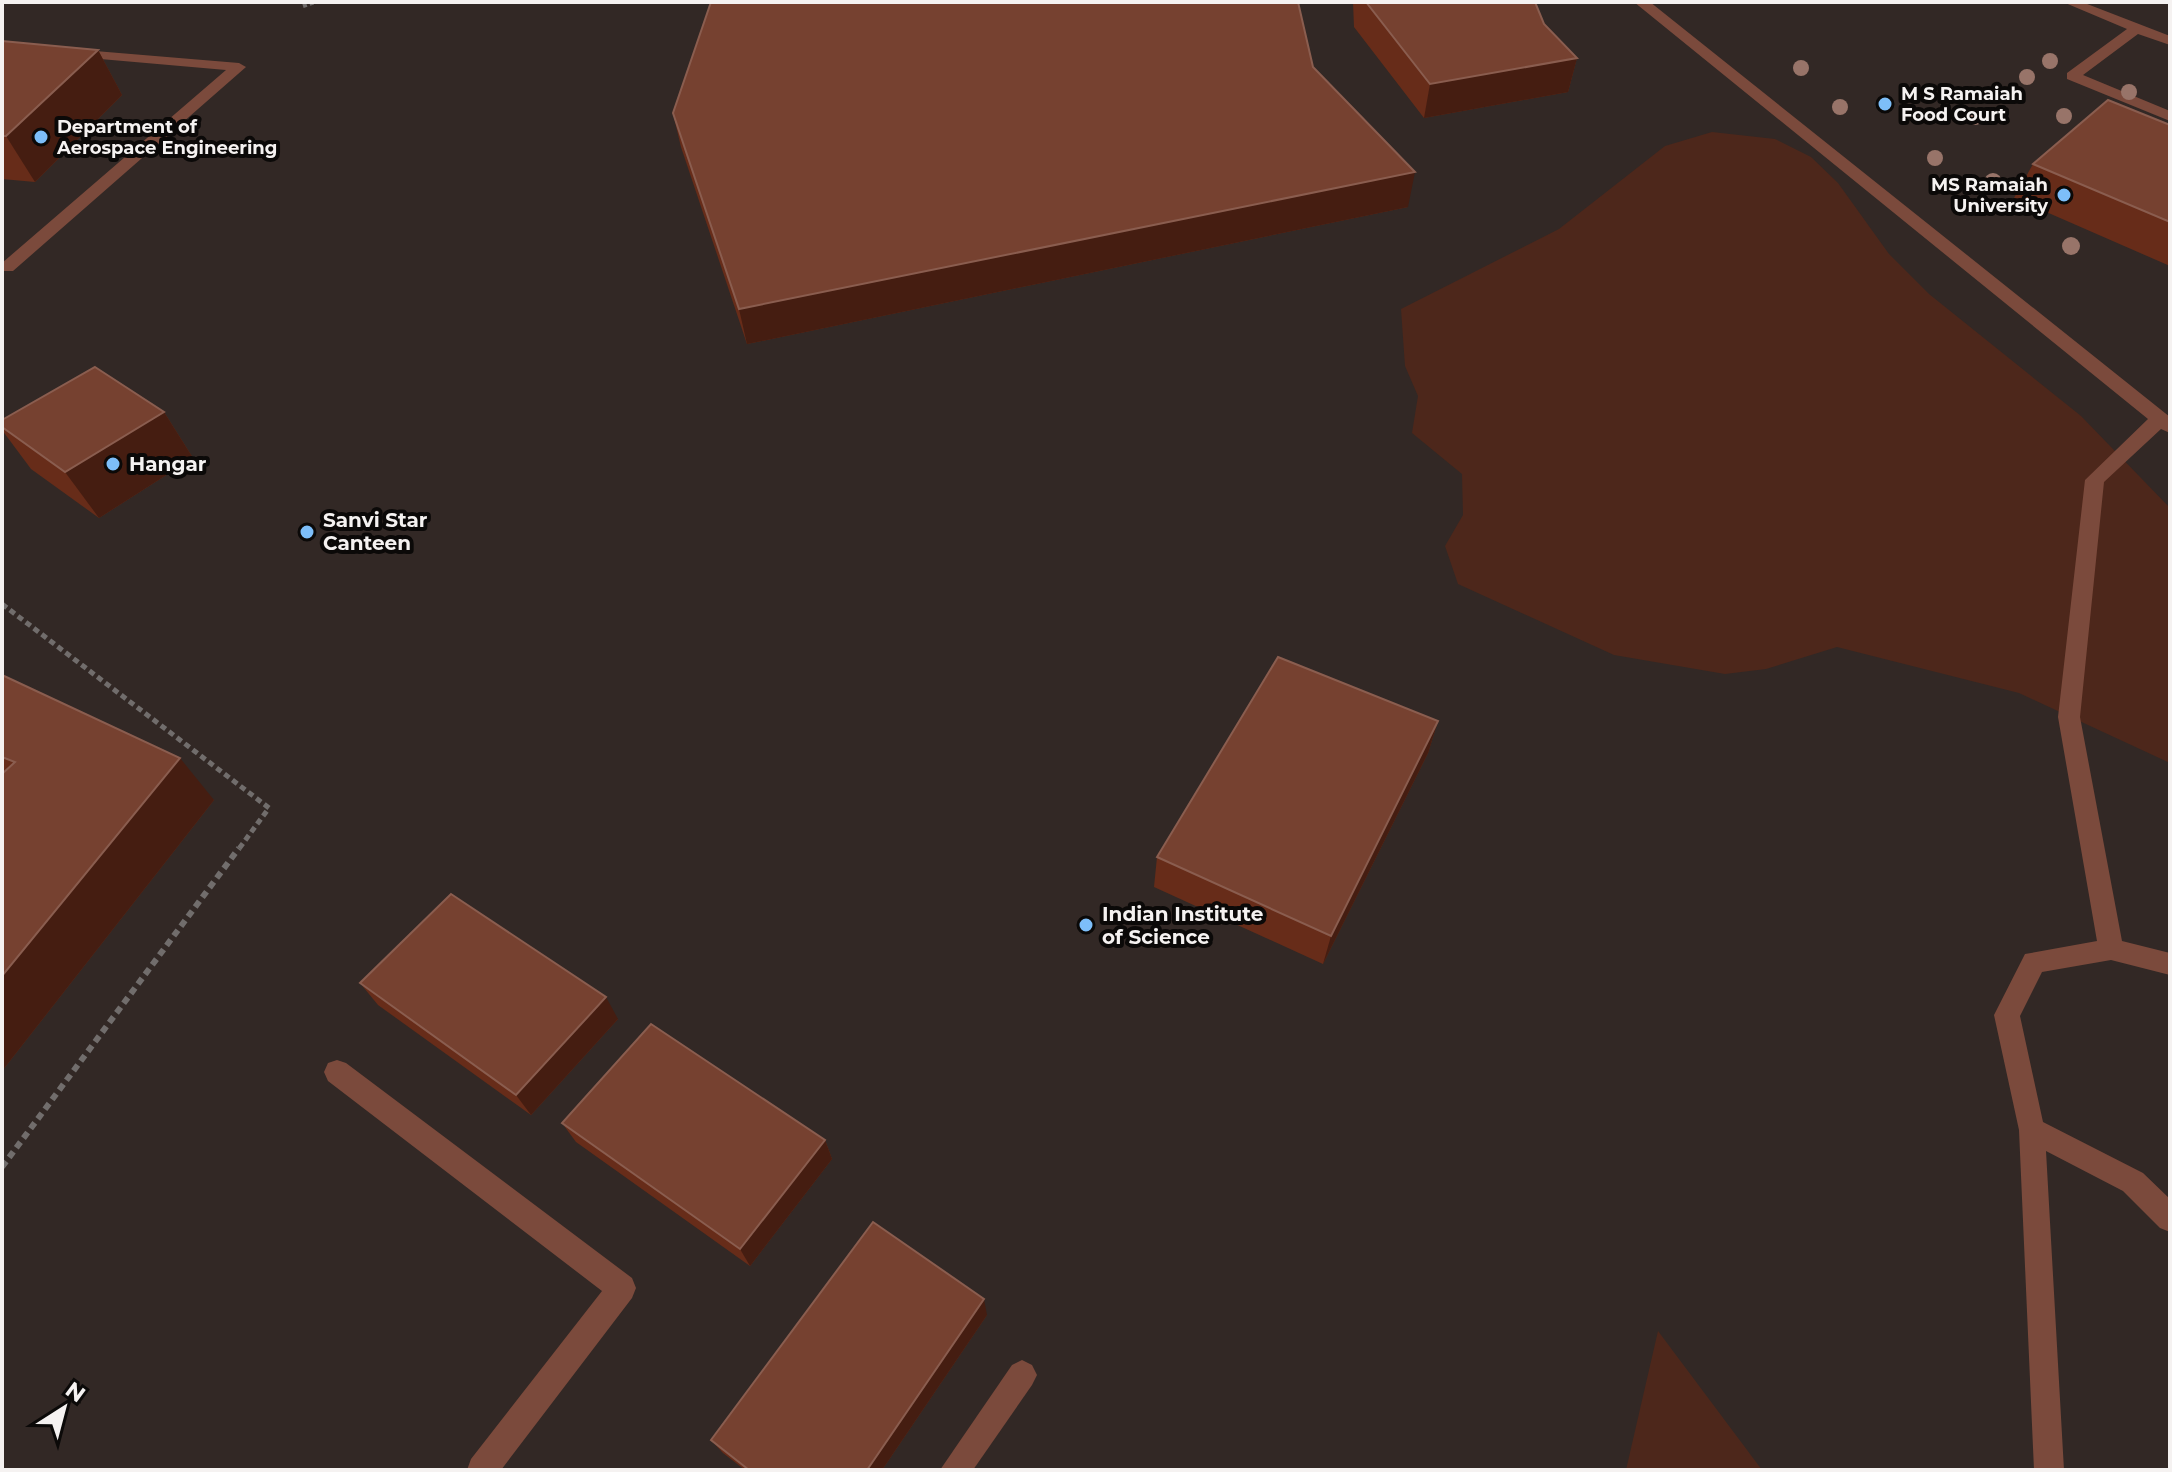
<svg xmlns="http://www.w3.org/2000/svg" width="2172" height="1472" font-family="Montserrat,sans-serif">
  <rect width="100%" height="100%" fill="#231e1d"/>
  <rect fill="#322825" x="2" y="2" width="2168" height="1468"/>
  <g fill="#4d271b">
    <polygon points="1712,132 1775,139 1811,157 1838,183 1889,254 1929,294 2081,416 2170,508 2170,763 2019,693 1837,647 1766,669 1725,674 1614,655 1458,584 1445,546 1463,515 1462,474 1412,433 1418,396 1405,366 1401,309 1559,229 1665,146"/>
    <polygon points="1658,1331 1762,1470 1626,1470"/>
  </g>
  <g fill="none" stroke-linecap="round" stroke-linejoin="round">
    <polyline stroke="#716d6c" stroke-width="4" stroke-dasharray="4 3" stroke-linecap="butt" points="303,6 315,2"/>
    <polyline stroke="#716d6c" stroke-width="5" stroke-dasharray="6 4" stroke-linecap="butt" points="2,604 269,808 238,850"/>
    <polyline stroke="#716d6c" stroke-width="6" stroke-dasharray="7 5" stroke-linecap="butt" points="2,1167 239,848"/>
    <g fill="#7b4a3c" fill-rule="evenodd">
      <polygon points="1634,2 1650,2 2170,417 2170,433 2161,429 2104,482 2080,717 2122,941 2170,953 2170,975 2111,960 2042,972 2020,1016 2043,1122 2143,1173 2170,1199 2170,1232 2160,1228 2123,1191 2046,1151 2064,1470 2034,1470 2019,1130 1994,1015 2025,954 2097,941 2058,717 2085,480 2148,419"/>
      <polygon points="2063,2 2082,2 2170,36 2170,45 2138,34 2083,75 2170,111 2170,121 2067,79 2067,73 2127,29"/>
      <polygon points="71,49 239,63 246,67 13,271 2,271 2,263 226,70 66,56 64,53"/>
      <polygon points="337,1060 346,1063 632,1278 636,1288 632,1298 501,1470 467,1470 471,1459 602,1291 328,1081 324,1072 328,1063"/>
      <polygon points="1022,1360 1032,1365 1037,1375 1032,1385 973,1470 940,1470 1012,1365"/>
    </g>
  </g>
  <g fill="#987469">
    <circle cx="2050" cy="61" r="8"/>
    <circle cx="1801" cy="68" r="8"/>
    <circle cx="2027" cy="77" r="8"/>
    <circle cx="2129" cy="92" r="8"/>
    <circle cx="1840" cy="107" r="8"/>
    <circle cx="2064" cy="116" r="8"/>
    <circle cx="1975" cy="117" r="8"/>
    <circle cx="1935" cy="158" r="8"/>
    <circle cx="1993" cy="182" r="9"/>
    <circle cx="2071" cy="246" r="9"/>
  </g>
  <g fill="#672c19">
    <polygon points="1353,2 1535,2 1544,24 1577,58 1568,92 1424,118 1354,27"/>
    <polygon points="2,41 98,50 122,95 35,182 2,179"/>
    <polygon points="1313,67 1408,207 747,344 681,147 673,113"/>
    <polygon points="2170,125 2170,266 2014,198 2033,164"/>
    <polygon points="164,412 193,458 99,518 31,469 2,430 2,420"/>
    <polygon points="2,675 214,800 2,1071"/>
    <polygon points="1438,721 1428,753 1323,964 1154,887 1157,857"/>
    <polygon points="360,983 618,1019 531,1115 378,1005"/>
    <polygon points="562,1123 825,1140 832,1159 750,1266 576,1142"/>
    <polygon points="987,1315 882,1470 745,1470 723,1453 711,1440"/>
  </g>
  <g fill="#451d11">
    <polygon points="98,50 122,95 35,182 6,136"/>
    <polygon points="1577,58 1568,92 1424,118 1430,84"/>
    <polygon points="1415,172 1408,207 747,344 739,309"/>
    <polygon points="164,412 193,458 99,518 65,472"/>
    <polygon points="1438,721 1428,753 1323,964 1331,936"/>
    <polygon points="180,758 214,800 2,1071 2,976"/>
    <polygon points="606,997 618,1019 531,1115 516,1095"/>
    <polygon points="825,1140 832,1159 750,1266 740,1249"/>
    <polygon points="984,1299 987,1315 882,1470 867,1470"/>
  </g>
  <g fill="#764130" stroke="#8a5d4f" stroke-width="2">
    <polygon points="711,2 1298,2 1313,67 1415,172 739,309 673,113"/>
    <polygon points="1366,2 1535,2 1544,24 1577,58 1430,84"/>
    <polygon points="2,41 98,50 6,136 2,136"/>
    <polygon points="2108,100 2170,125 2170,222 2033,164"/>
    <polygon points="95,367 164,412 65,472 2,427 2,420"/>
    <polygon points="1278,657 1438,721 1331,936 1157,857"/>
    <polygon points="2,675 180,758 2,976 2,774 15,762 2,757"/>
    <polygon points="451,894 606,997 516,1095 360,983"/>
    <polygon points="651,1024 825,1140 740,1249 562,1123"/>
    <polygon points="873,1222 984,1299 867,1470 749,1470 711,1440"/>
  </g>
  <g fill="#7dbef9" stroke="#0b0908" stroke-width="3">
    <circle cx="1885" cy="104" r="8"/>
    <circle cx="41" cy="137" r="8"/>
    <circle cx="2064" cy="195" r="8"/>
    <circle cx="113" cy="464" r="8"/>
    <circle cx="307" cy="532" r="8"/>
    <circle cx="1086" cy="925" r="8"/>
  </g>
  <g text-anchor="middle" stroke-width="8" stroke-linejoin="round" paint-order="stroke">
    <g font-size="18" font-weight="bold" fill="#f5f2f1" stroke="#0b0908" text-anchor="start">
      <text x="1901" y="100">M S Ramaiah<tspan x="1901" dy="21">Food Court</tspan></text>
      <text x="57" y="133">Department of<tspan x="57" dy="21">Aerospace Engineering</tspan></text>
      <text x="2048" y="191" text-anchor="end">MS Ramaiah<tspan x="2048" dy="21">University</tspan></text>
    </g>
    <g font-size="20" font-weight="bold" fill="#f5f2f1" stroke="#0b0908" text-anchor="start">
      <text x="129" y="471">Hangar</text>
      <text x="323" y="527">Sanvi Star<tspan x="323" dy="23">Canteen</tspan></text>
      <text x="1102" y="921">Indian Institute<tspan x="1102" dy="23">of Science</tspan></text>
    </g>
  </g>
  <rect width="2172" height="1472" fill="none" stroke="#f5f2f1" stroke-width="8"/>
  <g transform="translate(64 1408) rotate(36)" stroke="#0b0908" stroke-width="6" paint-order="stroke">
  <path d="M0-6L14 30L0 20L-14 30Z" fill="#f5f2f1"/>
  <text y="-12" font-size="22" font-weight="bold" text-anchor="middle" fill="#f5f2f1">N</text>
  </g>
</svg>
